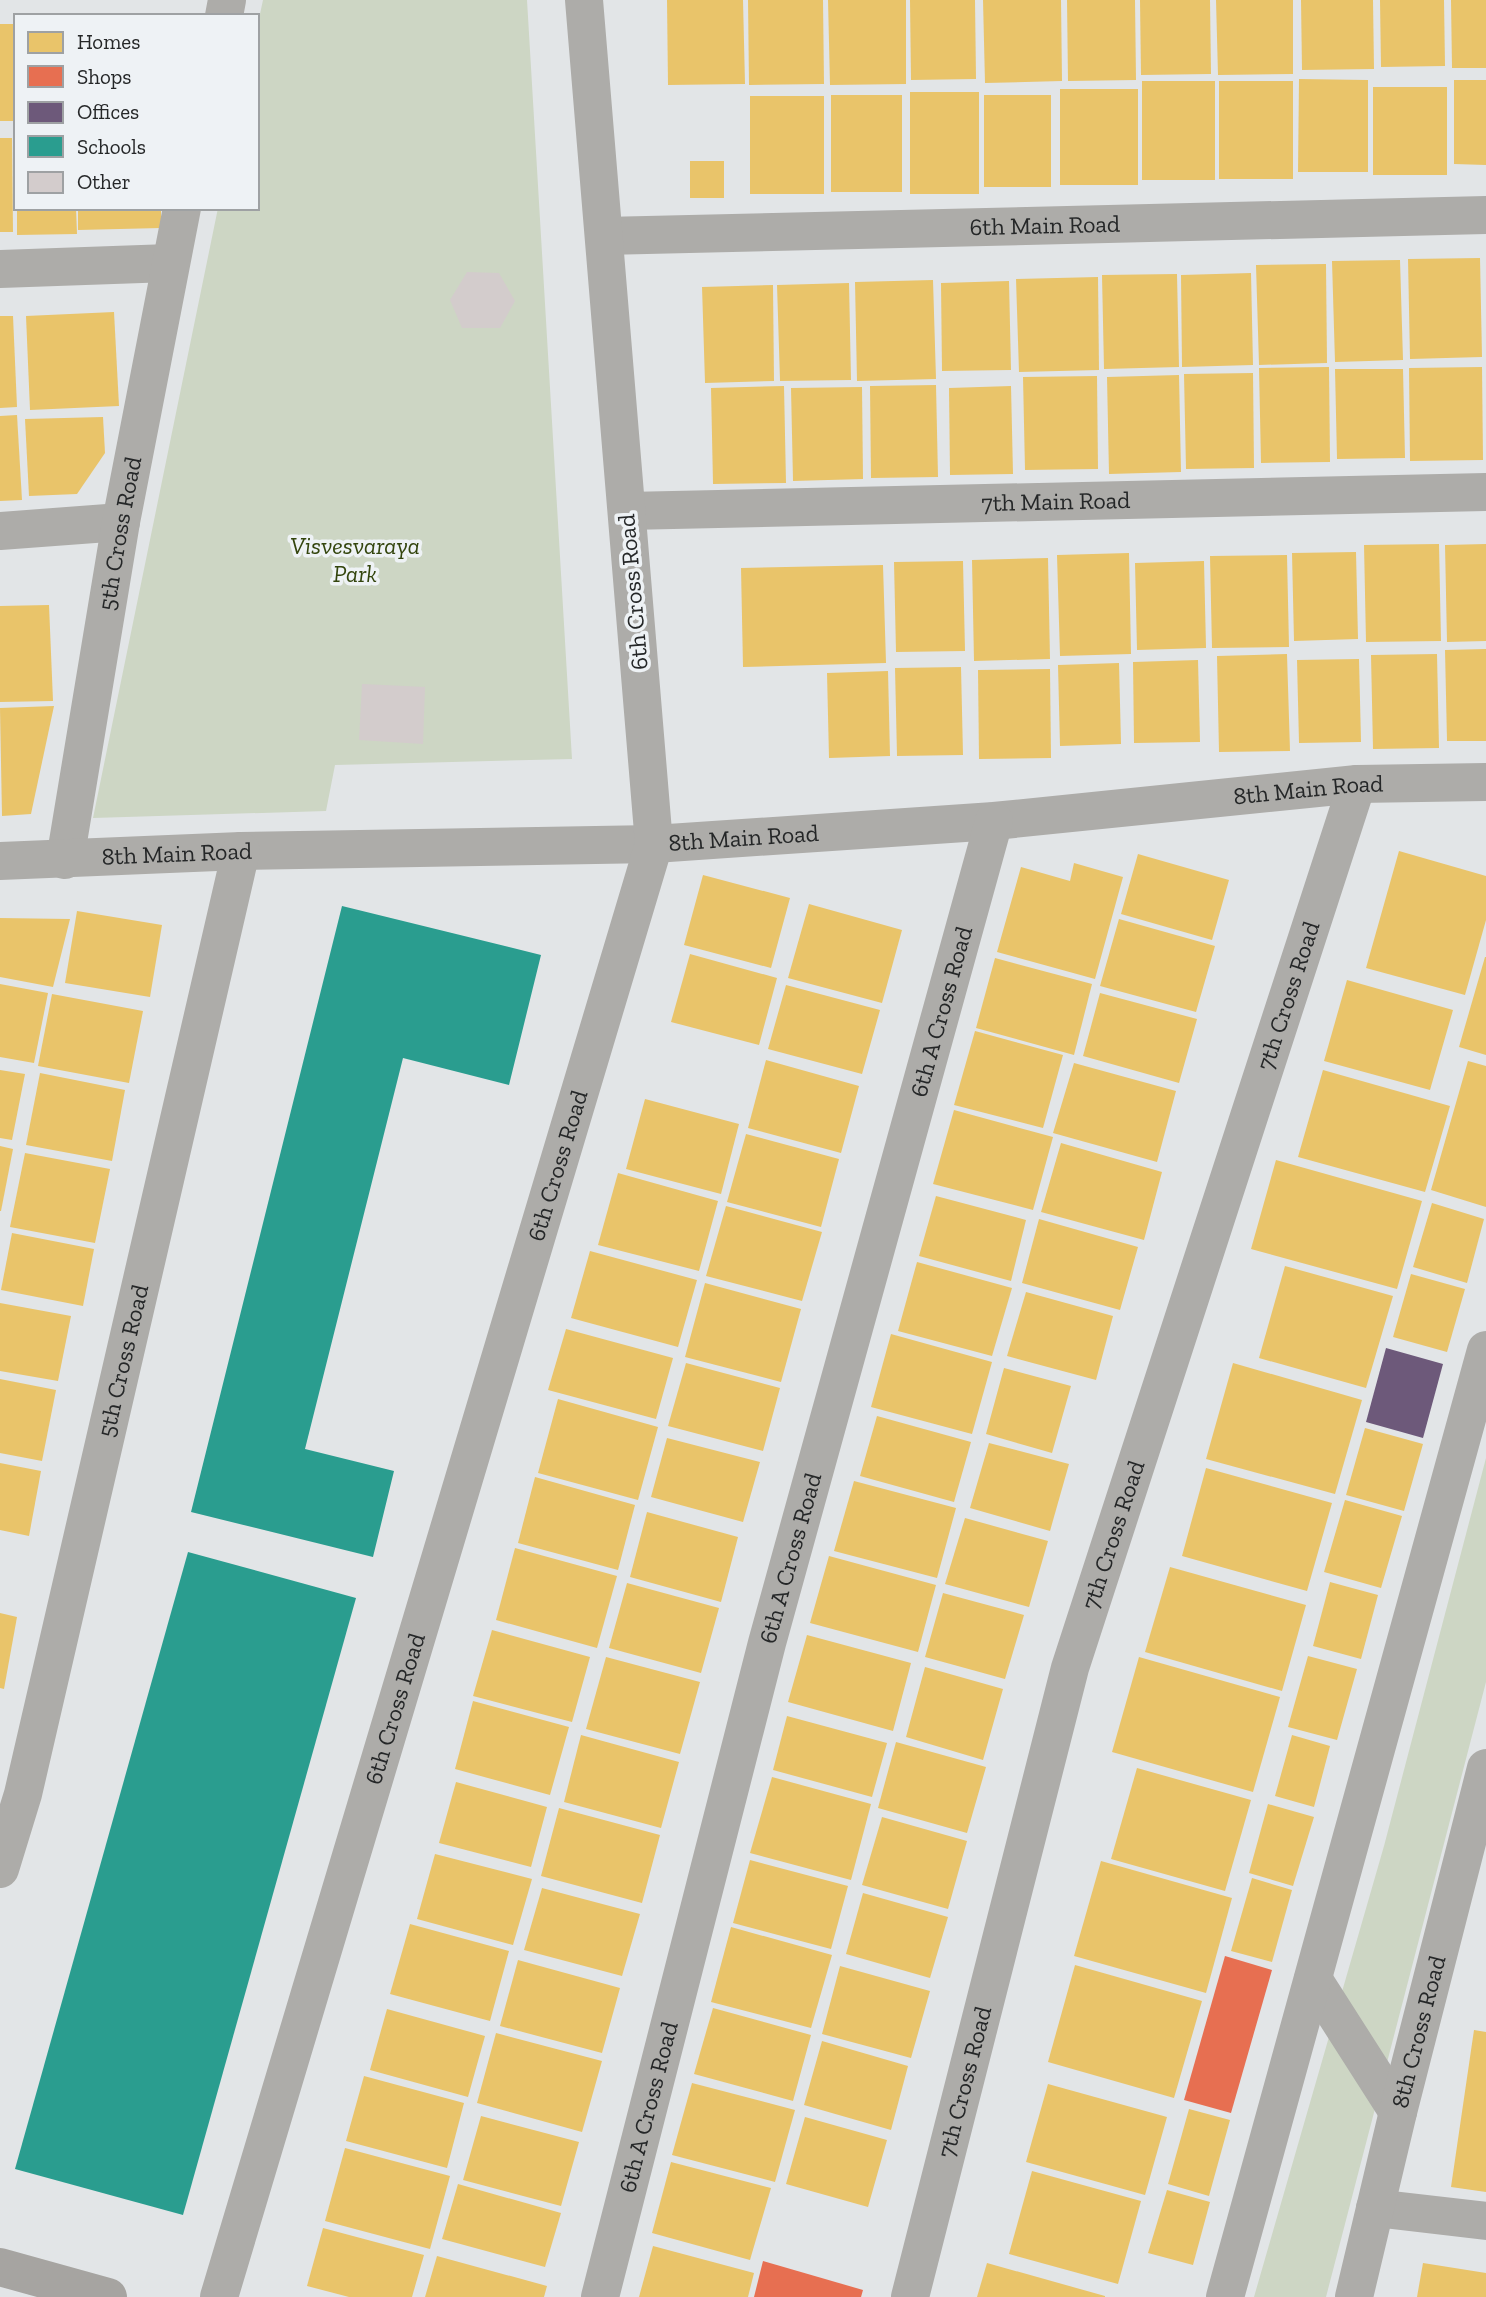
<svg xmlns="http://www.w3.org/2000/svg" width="1486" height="2297" font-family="'Zilla Slab',serif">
  <rect width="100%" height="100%" fill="#e2e5e7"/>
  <g fill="#cdd6c4">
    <polygon points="263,0 527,0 572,759 335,765 326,811 93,818 218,208 257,208 257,28"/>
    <polygon points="1486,1458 1486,1682 1326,2297 1254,2297 1384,1846"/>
  </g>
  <g fill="#e9c46a">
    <polygon points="667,0 743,0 745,84 668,85"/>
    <polygon points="748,0 823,0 824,84 749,85"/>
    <polygon points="828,0 906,0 906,84 830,85"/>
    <polygon points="910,0 975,0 976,79 911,80"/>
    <polygon points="983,0 1061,0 1062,81 985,83"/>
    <polygon points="1067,0 1135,0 1136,80 1068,81"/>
    <polygon points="1140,0 1210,0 1211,74 1141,75"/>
    <polygon points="1216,0 1293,0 1293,74 1218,75"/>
    <polygon points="1301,0 1373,0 1374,69 1302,70"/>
    <polygon points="1380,0 1444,0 1445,66 1381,67"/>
    <polygon points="1451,0 1486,0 1486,68 1452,68"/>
    <rect x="0" y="24" width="16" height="97"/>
    <polygon points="1299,79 1368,80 1368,172 1298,172"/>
    <polygon points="1454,80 1486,80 1486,165 1454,164"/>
    <rect x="1142" y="81" width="73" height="99"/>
    <rect x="1219" y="81" width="74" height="98"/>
    <rect x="1373" y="87" width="74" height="88"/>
    <rect x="1060" y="89" width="78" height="96"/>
    <rect x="910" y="92" width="69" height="102"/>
    <rect x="831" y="95" width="71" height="97"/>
    <rect x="984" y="95" width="67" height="92"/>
    <rect x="750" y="96" width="74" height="98"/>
    <polygon points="0,138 12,138 13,232 0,232"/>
    <rect x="690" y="161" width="34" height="37"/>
    <polygon points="17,208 76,208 77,234 17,235"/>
    <polygon points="78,208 161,208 161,228 78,230"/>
    <polygon points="1480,258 1482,357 1410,359 1408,259"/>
    <polygon points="1400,260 1403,360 1335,362 1332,261"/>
    <polygon points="1326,264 1327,363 1259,365 1256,265"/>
    <polygon points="1251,273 1253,365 1182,367 1181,275"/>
    <polygon points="1177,274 1179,367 1104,369 1102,275"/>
    <polygon points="1098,277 1099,370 1019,372 1016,279"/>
    <polygon points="933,280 936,379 857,381 855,282"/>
    <polygon points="1009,281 1011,370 942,371 941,283"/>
    <polygon points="849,283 851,380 780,381 777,285"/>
    <polygon points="773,285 774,381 705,383 702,287"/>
    <polygon points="114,312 119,406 30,410 26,316"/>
    <polygon points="0,316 13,316 17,407 0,408"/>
    <polygon points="1329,367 1330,462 1261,463 1259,368"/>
    <polygon points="1482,367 1483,460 1410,461 1409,368"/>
    <polygon points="1335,369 1403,369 1405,458 1337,459"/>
    <polygon points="1253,373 1254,468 1186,469 1184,374"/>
    <polygon points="1179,375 1181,472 1109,474 1107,377"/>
    <polygon points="1097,376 1098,469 1025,470 1023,377"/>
    <polygon points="936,385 938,477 871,478 870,386"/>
    <polygon points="784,386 786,483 713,484 711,388"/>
    <polygon points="1011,386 1013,474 950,475 949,388"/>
    <polygon points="862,387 863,479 793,481 791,388"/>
    <polygon points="17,415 22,500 0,501 0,416"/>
    <polygon points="103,417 105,453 77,494 29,496 25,419"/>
    <polygon points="1439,544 1441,641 1366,642 1364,545"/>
    <polygon points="1486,544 1486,641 1447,642 1445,545"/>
    <polygon points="1356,552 1358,639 1294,641 1292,553"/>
    <polygon points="1129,553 1131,654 1060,656 1057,555"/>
    <polygon points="1287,555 1289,647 1212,648 1210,556"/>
    <polygon points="1048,558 1050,659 974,661 972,560"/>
    <polygon points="963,561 965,651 896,652 894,562"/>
    <polygon points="1204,561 1206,648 1137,650 1135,563"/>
    <polygon points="883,565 886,663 743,667 741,568"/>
    <polygon points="49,605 53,701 0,702 0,606"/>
    <polygon points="1486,649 1486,741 1447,741 1445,650"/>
    <polygon points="1287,654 1290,751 1219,752 1217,656"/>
    <polygon points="1437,654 1439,748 1373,749 1371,655"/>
    <polygon points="1359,659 1361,742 1299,743 1297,660"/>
    <polygon points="1198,660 1200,742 1134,743 1133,662"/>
    <polygon points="1119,663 1121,744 1060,746 1058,665"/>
    <polygon points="961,667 963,755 897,756 895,668"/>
    <polygon points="1050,669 1051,758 979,759 978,670"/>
    <polygon points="888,671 890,756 829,758 827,673"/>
    <polygon points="54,706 31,814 2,816 0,708"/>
    <polygon points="1399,851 1486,876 1486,920 1465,995 1366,968"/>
    <polygon points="1138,854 1229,880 1212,940 1121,914"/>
    <polygon points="1074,863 1123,877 1095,979 997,952 1021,867 1070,881"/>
    <polygon points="703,875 790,898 771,968 684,945"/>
    <polygon points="809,904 902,930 882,1003 788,978"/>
    <polygon points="77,911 162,925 150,997 65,983"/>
    <polygon points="0,918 70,919 53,987 0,977"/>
    <polygon points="1119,919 1215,946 1196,1012 1100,986"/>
    <polygon points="690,954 777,978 759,1045 671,1022"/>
    <polygon points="1485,957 1486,957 1486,1055 1459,1047"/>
    <polygon points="995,958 1092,984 1074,1055 976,1028"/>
    <polygon points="1347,980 1453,1010 1430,1090 1324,1061"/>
    <polygon points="0,984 48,993 34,1063 0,1057"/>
    <polygon points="786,985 880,1010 862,1074 768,1049"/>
    <polygon points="1100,993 1197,1019 1179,1083 1083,1056"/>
    <polygon points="52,994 143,1011 129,1083 38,1066"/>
    <polygon points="975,1031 1063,1055 1043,1128 954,1105"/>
    <polygon points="766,1060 859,1086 841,1153 748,1128"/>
    <polygon points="1468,1061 1486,1066 1486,1207 1431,1190"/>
    <polygon points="1074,1063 1176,1091 1157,1162 1053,1133"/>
    <polygon points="0,1070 25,1074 12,1140 0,1138"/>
    <polygon points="1323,1070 1450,1106 1425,1192 1298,1157"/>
    <polygon points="40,1073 125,1090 112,1161 26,1145"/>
    <polygon points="645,1099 739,1124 721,1194 626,1169"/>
    <polygon points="954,1110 1053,1137 1033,1210 933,1184"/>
    <polygon points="746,1134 839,1159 821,1227 727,1202"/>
    <polygon points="1061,1143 1162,1172 1144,1240 1041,1212"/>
    <polygon points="0,1146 13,1149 1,1211 0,1211"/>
    <polygon points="25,1153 110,1169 95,1243 10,1227"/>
    <polygon points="1276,1160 1422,1201 1397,1289 1251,1249"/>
    <polygon points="618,1173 718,1201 699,1271 598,1245"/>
    <polygon points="936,1196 1026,1220 1011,1281 919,1256"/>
    <polygon points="1432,1203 1484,1219 1467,1283 1413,1267"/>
    <polygon points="726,1206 822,1232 802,1301 706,1276"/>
    <polygon points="1039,1219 1138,1247 1120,1310 1022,1283"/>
    <polygon points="12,1233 94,1249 83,1306 1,1290"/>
    <polygon points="590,1251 697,1280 678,1347 571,1318"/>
    <polygon points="917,1262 1012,1288 992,1356 898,1331"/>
    <polygon points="1285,1266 1393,1296 1366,1388 1259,1358"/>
    <polygon points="1411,1274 1465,1289 1447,1352 1393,1337"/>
    <polygon points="705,1283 801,1309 781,1382 685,1357"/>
    <polygon points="1026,1292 1113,1316 1096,1380 1007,1356"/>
    <polygon points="0,1303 71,1316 58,1381 0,1371"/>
    <polygon points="566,1329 673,1358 656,1419 548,1390"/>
    <polygon points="891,1334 992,1362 972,1434 871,1407"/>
    <polygon points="686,1363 780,1388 763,1451 668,1426"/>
    <polygon points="1233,1363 1362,1400 1335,1494 1206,1459"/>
    <polygon points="1004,1368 1071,1386 1052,1453 986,1434"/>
    <polygon points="0,1379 56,1390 42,1461 0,1453"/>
    <polygon points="558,1399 658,1427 638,1500 538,1473"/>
    <polygon points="877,1416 971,1442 954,1502 860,1476"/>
    <polygon points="1365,1428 1423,1444 1404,1511 1346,1495"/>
    <polygon points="667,1438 760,1462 743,1522 651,1497"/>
    <polygon points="989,1443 1069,1464 1050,1531 970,1508"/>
    <polygon points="0,1463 41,1471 29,1536 0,1530"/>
    <polygon points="1206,1468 1332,1503 1307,1591 1182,1556"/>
    <polygon points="535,1477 635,1505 618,1570 518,1543"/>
    <polygon points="854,1481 956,1508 937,1578 834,1551"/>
    <polygon points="1345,1500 1402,1516 1381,1588 1324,1572"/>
    <polygon points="647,1512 738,1537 721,1602 630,1577"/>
    <polygon points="965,1518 1048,1541 1029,1607 945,1584"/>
    <polygon points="515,1548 617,1576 597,1648 496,1620"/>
    <polygon points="829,1556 936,1585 918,1652 810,1623"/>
    <polygon points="1170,1567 1306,1605 1282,1691 1145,1652"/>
    <polygon points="1330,1582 1378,1595 1361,1659 1313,1646"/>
    <polygon points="627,1583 719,1608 701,1673 609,1648"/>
    <polygon points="943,1593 1024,1615 1005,1679 925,1657"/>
    <polygon points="0,1613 17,1617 4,1689 0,1688"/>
    <polygon points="492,1630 590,1657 572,1722 473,1696"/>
    <polygon points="807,1635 911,1663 893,1731 788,1702"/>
    <polygon points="1308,1656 1357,1669 1337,1740 1288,1727"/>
    <polygon points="606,1657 700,1682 680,1754 586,1729"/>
    <polygon points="1139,1657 1280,1697 1253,1792 1112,1752"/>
    <polygon points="925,1667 1003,1689 983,1760 906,1737"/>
    <polygon points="473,1701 569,1727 550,1795 455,1769"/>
    <polygon points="787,1716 887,1743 872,1797 773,1770"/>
    <polygon points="581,1735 679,1762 661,1828 564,1802"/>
    <polygon points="1292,1735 1330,1746 1314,1807 1275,1796"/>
    <polygon points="896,1742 986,1767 967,1833 878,1808"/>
    <polygon points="1137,1768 1251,1800 1225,1891 1111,1859"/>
    <polygon points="772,1777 871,1804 851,1880 750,1853"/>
    <polygon points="456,1782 547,1807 531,1867 439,1843"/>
    <polygon points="1268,1804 1314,1817 1293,1886 1249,1873"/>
    <polygon points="559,1808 660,1835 642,1903 541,1876"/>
    <polygon points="882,1817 967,1841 948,1909 862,1885"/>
    <polygon points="435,1854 532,1879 513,1945 417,1919"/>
    <polygon points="750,1860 848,1886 831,1949 733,1923"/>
    <polygon points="1101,1861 1232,1898 1206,1993 1074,1956"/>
    <polygon points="1252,1878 1292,1890 1272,1962 1231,1951"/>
    <polygon points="542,1888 640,1914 622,1976 524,1950"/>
    <polygon points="863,1893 948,1917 930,1978 846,1954"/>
    <polygon points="410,1924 509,1951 490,2021 390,1994"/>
    <polygon points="731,1927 832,1955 811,2028 711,2002"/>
    <polygon points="518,1960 620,1988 602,2053 500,2026"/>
    <polygon points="1075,1965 1202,2001 1174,2098 1048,2062"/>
    <polygon points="840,1966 930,1991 911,2058 822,2034"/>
    <polygon points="713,2008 811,2035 793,2101 694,2074"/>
    <polygon points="387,2009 485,2036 468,2097 370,2070"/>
    <polygon points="1474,2030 1486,2032 1486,2192 1451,2187"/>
    <polygon points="496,2033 602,2061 582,2132 477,2103"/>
    <polygon points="822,2041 908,2066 891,2130 804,2105"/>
    <polygon points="364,2076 464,2103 447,2168 346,2141"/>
    <polygon points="692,2083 795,2110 775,2182 672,2155"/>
    <polygon points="1048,2084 1167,2117 1145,2195 1026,2162"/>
    <polygon points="1189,2109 1230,2120 1209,2196 1168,2184"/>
    <polygon points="481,2116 579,2142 561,2206 463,2180"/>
    <polygon points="805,2117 887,2140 868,2207 786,2184"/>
    <polygon points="345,2148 450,2176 430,2249 325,2221"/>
    <polygon points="671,2162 771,2188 750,2260 652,2233"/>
    <polygon points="1032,2171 1141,2201 1118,2284 1009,2254"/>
    <polygon points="458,2184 561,2213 545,2267 442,2239"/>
    <polygon points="1167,2190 1210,2202 1193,2265 1148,2253"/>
    <polygon points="323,2228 424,2255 412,2297 349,2297 307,2286"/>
    <polygon points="653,2246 754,2273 748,2297 639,2297"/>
    <polygon points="437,2256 547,2286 544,2297 425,2297"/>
    <polygon points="987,2263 1105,2296 1105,2297 977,2297"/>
    <polygon points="1423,2263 1486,2273 1486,2297 1417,2297"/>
  </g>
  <g fill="#e76f51">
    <polygon points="1225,1956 1272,1970 1231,2113 1184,2100"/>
    <polygon points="763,2261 863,2290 861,2297 754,2297"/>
  </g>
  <polygon fill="#6d597a" points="1386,1348 1443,1364 1423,1438 1366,1422"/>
  <g fill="#2a9d8f">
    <polygon points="342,906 541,955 509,1085 403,1058 305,1449 394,1471 373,1557 191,1512"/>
    <polygon points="188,1552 356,1598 183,2215 15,2169"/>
  </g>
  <g fill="#d3cccc">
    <polygon points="467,272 499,273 515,301 500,328 462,328 450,300"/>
    <polygon points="362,684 425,687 423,744 359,740"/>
  </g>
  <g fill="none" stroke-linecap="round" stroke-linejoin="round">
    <g stroke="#adaca9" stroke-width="38">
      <polyline points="224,16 227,0"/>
      <path id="s1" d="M604 236 1486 215"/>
      <polyline points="0,269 170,263"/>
      <path id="s2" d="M627 511 1486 492"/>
      <polyline points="0,531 121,522"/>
      <path id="s3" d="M65 860 121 522 182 208"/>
      <path id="s4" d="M0 861 241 851 654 844 994 821 1357 784 1486 782"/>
      <path id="s5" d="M0 1869 23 1794 241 851"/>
      <polyline points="1313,1979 1398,2112"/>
      <polyline points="1375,2208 1486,2221"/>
      <path id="s6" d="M219 2297 654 844 584 0"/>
      <path id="s7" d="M600 2297 767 1643 994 821"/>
      <path id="s8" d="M910 2297 1070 1668 1357 784"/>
      <polyline points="1225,2297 1486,1350"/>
      <path id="s9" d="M1354 2297 1398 2112 1486 1768"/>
    </g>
    <polyline stroke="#a6a4a1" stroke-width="38" points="0,2267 108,2297"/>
  </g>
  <g text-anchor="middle" stroke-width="7" stroke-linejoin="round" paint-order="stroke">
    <g font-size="24" fill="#252728" stroke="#eef2f5">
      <text dy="8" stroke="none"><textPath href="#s1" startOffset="441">6th Main Road</textPath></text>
      <text dy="8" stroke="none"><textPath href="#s2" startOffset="429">7th Main Road</textPath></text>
      <text dy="8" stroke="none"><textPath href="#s3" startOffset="331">5th Cross Road</textPath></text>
      <text transform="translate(633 592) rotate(-95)" y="8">6th Cross Road</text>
      <text dy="8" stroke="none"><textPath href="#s4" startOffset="1311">8th Main Road</textPath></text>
      <text dy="8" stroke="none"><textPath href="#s4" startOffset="744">8th Main Road</textPath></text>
      <text dy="8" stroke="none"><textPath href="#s4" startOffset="177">8th Main Road</textPath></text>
      <text dy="8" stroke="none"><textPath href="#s8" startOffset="1356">7th Cross Road</textPath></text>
      <text dy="8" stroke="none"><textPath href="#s7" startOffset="1330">6th A Cross Road</textPath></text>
      <text dy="8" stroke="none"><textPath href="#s6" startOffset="1181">6th Cross Road</textPath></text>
      <text dy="8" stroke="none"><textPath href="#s5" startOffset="523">5th Cross Road</textPath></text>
      <text dy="8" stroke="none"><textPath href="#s8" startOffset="789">7th Cross Road</textPath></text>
      <text dy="8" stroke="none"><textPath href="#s7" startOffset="763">6th A Cross Road</textPath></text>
      <text dy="8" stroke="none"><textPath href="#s6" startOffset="614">6th Cross Road</textPath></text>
      <text dy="8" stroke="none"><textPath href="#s9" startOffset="273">8th Cross Road</textPath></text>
      <text dy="8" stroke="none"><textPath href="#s8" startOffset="222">7th Cross Road</textPath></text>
      <text dy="8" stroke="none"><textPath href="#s7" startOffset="196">6th A Cross Road</textPath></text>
    </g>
    <g font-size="24" font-style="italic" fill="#33450d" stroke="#eef2f5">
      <text x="355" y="554">Visvesvaraya<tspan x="355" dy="28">Park</tspan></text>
    </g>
  </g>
  <rect x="14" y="14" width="245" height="196" fill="#eef2f5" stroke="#9ea1a3" stroke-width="2"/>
  <rect x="28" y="32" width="35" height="21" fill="#e9c46a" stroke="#9ea1a3" stroke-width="2"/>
  <text x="77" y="49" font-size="21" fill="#252728">Homes</text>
  <rect x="28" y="66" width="35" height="21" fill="#e76f51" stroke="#9ea1a3" stroke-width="2"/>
  <text x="77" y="84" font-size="21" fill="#252728">Shops</text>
  <rect x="28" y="102" width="35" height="21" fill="#6d597a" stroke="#9ea1a3" stroke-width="2"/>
  <text x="77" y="119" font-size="21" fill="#252728">Offices</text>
  <rect x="28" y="136" width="35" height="21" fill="#2a9d8f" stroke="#9ea1a3" stroke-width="2"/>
  <text x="77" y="154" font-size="21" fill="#252728">Schools</text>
  <rect x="28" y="172" width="35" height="21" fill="#d3cccc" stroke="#9ea1a3" stroke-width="2"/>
  <text x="77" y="189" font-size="21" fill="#252728">Other</text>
</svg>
